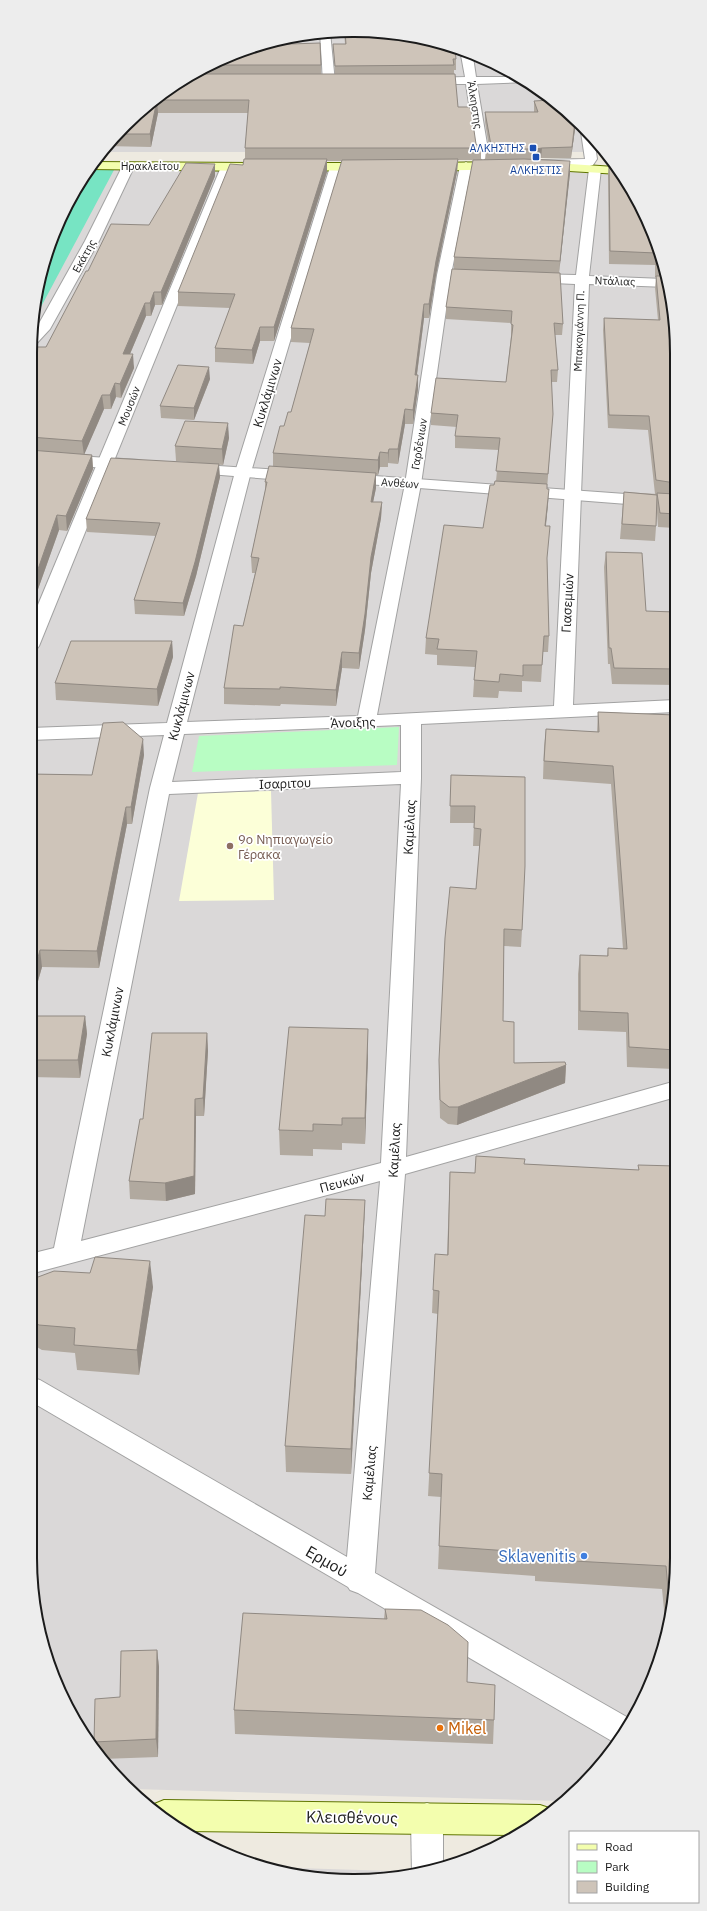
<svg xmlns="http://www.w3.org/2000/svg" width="707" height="1911" font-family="'IBM Plex Sans',sans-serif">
  <rect width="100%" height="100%" fill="#eeeae0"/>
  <g fill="#dad8d8">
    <polygon points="375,31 437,41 533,84 582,128 587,152 101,152 140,110 250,47 312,33"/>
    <polygon points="537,166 620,175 674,311 677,1558 666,1641 644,1701 610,1754 560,1801 132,1789 110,1771 73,1719 47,1662 30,1557 30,354 41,270 63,210 89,169"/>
    <polygon points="263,1867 426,1872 417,1875 311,1878"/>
  </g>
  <polygon fill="#fcffd8" points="271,791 274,900 179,901 198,793"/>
  <polygon fill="#b8fdc3" points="399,727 397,765 192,772 199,736"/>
  <polygon fill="#77e4c3" points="89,170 114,170 34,320 41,270 63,210"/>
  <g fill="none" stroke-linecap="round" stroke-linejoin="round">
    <g stroke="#a2a2a2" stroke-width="2">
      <g id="minor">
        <polygon points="320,32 330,32 335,82 329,85 323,82"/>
        <polygon points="463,53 473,57 476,77 516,77 528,82 477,84 489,156 483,160 477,156 466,84 427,84 421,81 427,78 465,77 461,55"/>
        <path d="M466 162 472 166 451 275 421 484 377 715 554 706 575 284 531 282 526 281 524 278 526 275 531 274 576 275 589 169 591 166H599L601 169 589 276 664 279 667 287 589 284 573 705 675 700V712L421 724V778L406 1157 676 1081V1097L405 1174 375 1573 632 1720 617 1744 358 1593 350 1590 348 1587 30 1401V1377L40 1380 347 1557 380 1181 30 1274V1254L54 1248 150 788 164 735 30 740V728L167 723 235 472 330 167 336 163 342 167 251 472 187 722 358 716 405 484 437 275 460 166ZM401 725V772L172 782 184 734ZM401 784 381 1163 81 1241 169 794Z"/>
        <polygon points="128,163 134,167 99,241 50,329 37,343 31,344 33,331 37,327 85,241 122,167"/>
        <polygon points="227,163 233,167 39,646 36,650 30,651 30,624 221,167"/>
        <polygon points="427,1803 438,1807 443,1818 443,1867 412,1875 411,1818 416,1807"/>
      </g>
    </g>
    <g stroke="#a2a2a2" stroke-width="2">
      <g id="tertiary">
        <polygon points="584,129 594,138 597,159 593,165 583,168 537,167 535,164 537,161 541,160 585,159 581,132"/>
        <polygon points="30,453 139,460 145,462 147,465 145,468 139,470 30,463"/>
        <polygon points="189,464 296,471 302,473 304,476 302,479 296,481 183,472 181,469 183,466"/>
        <polygon points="347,474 653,496 659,497 661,501 659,505 653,506 341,482 339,479 341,476"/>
      </g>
    </g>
    <g stroke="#5f7500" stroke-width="2">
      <g id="secondary">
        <polygon points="93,162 260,163 266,167 260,171 89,169"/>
        <polygon points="502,162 508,166 506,169 428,171 422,167 428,163"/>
        <polygon points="540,162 615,167 619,174 536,169 534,166"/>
        <polygon points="296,163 370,163 376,167 370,171 292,170 290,167"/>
        <polygon points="164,1800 540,1805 552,1809 533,1827 517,1835 183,1831 152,1805"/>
      </g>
    </g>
    <use href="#minor" fill="#fff" fill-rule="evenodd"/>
    <use href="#tertiary" fill="#fff" fill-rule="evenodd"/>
    <use href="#secondary" fill="#f3feae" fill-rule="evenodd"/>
  </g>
  <g fill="#b1a99f">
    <polygon points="375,31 456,59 456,70 454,70 454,74 458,107 476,144 481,148 481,160 485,160 486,149 489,147 485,122 485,112 534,112 534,101 576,122 571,158 541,158 538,160 570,173 559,273 563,324 562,335 555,335 558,370 557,382 551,382 552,426 547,489 548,504 546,526 547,560 549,636 548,652 543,652 541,682 522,681 522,692 499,691 498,698 473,697 475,667 437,665 437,655 425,654 426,638 483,528 496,481 499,450 455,448 455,436 457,427 431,425 431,413 506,382 511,336 511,323 446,319 446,307 454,269 454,257 473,160 458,160 457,172 436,275 429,318 424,318 417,375 418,389 413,424 405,424 398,464 388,463 388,467 380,467 378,475 376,475 376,488 373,502 382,502 381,518 371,573 365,630 359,669 342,668 336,706 281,704 280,706 224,704 224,688 243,626 255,573 252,573 251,557 265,491 265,482 273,466 273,453 291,412 310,343 291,342 291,328 342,161 327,161 327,172 274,341 260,341 253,364 215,362 215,348 230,308 178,306 178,292 243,165 245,159 245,148 248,113 158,113 151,147 106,146 140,110 192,73 250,47 321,65 321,74 335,74 334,55 333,44 345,44 344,32"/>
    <polygon points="608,156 644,211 674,311 675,528 658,527 657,513 655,541 620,539 624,492 657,494 655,494 648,430 608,428 603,330 604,318 658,320 655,288 656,277 655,277 655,265 609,264 608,175 609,165 608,165"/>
    <polygon points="215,176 162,305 155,305 151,316 146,316 130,354 134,368 121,398 116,397 111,409 104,409 84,454 92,455 93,469 67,531 59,530 31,609 30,609 30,354 46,347 88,271"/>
    <polygon points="210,379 194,420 161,418 160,406"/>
    <polygon points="229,438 223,465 176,461 175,446"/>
    <polygon points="220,477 196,576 184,616 135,614 134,600 156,536 87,532 86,519"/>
    <polygon points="606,552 646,611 675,612 675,685 612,684 610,664 608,664 604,567"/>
    <polygon points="172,641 173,657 158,706 56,700 55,683"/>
    <polygon points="598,712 675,715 676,1057 675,1057 674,1069 627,1067 626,1032 578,1030 578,974 580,955 607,956 608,948 623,949 611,784 543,779 544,747 546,729 597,732"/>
    <polygon points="144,755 132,824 127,824 99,968 42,967 38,981 30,981 30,774 92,775"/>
    <polygon points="451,775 525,777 522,930 521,947 504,946 503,1021 514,1063 566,1065 565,1083 457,1125 448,1124 440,1118 439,1078 445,938 476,889 480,846 473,846 474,823 450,823"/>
    <polygon points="30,1016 85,1016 87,1034 80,1078 30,1077"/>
    <polygon points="207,1033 208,1051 204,1116 196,1116 195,1194 166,1201 130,1199 129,1181 143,1119"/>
    <polygon points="368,1054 365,1144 342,1143 342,1150 313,1149 313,1156 280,1155 279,1130"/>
    <polygon points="476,1156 524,1164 638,1170 638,1165 677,1558 666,1641 661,1655 660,1643 664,1620 665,1620 662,1589 535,1581 535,1576 438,1569 441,1497 428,1496 438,1314 432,1313 433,1290 447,1255 450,1172 475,1173"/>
    <polygon points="365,1200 364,1226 351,1474 286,1472 285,1446 325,1216"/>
    <polygon points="90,1273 153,1287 139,1375 77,1370 75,1353 42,1350 30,1343 30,1280"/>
    <polygon points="385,1609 467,1682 494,1720 493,1744 235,1734 234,1710 384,1619"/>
    <polygon points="157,1650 159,1667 158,1757 102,1759 94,1749 94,1742 120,1697"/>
  </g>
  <g fill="#908982">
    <polygon points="157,100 158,113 151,147 150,134"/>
    <polygon points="575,121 576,122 571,158 572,147"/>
    <polygon points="542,148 541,158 536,160 536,149"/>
    <polygon points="327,159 327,172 274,341 274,327"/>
    <polygon points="458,159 457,172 436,275 429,318 429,304 436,261"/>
    <polygon points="570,161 570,173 559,274 560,261"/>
    <polygon points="215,164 215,176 162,305 161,292"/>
    <polygon points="82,181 74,194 74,193"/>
    <polygon points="154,292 155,305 151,316 150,303"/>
    <polygon points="145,303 146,316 124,368 123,354"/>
    <polygon points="424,304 424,318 415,389 415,375"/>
    <polygon points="260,327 260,341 253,364 252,350"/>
    <polygon points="133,354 134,368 121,398 120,384"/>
    <polygon points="209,367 210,379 194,420 194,408"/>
    <polygon points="418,375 418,389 413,424 413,410"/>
    <polygon points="115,383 116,397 111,409 110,395"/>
    <polygon points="102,395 104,409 84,455 82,441"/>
    <polygon points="405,409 405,424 398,464 398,449"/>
    <polygon points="228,423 229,438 223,465 222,449"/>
    <polygon points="389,449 388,463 388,467 388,453"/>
    <polygon points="380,452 380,467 378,475 378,460"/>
    <polygon points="92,455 93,469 67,531 66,516"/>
    <polygon points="219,464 220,477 196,576 184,616 183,603"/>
    <polygon points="376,473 376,488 370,517 371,502"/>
    <polygon points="549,489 548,504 544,542 545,526"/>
    <polygon points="382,502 381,518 371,573 365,630 359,669 359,653 371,557"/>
    <polygon points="57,515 59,530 31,609 30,592"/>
    <polygon points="172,641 173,657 158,706 157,689"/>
    <polygon points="342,652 342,668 336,706 336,690"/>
    <polygon points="143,739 144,755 132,824 131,807"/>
    <polygon points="126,807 127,824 99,968 97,951"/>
    <polygon points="40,950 42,967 38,981 36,965"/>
    <polygon points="85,1016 87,1034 80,1078 78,1060"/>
    <polygon points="368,1029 368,1054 365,1144 365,1118"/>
    <polygon points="207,1033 208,1051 204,1116 203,1098"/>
    <polygon points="566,1065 565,1083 457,1125 458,1107"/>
    <polygon points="195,1099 196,1116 195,1194 166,1201 165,1183"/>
    <polygon points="365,1200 364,1226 351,1474 351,1449"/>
    <polygon points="150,1261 153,1287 139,1375 137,1350"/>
    <polygon points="157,1650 159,1667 158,1757 156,1739"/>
  </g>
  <g fill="#cec4b9" stroke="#908982">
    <polygon points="375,31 437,41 455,49 456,59 453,59 454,65 335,66 333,44 346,44 345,32"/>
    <polygon points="320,43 321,65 209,65 250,47 260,45"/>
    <polygon points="191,74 455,74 458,107 469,107 471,110 476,144 481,148 245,148 249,100 157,100 150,134 118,134 140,110"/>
    <polygon points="551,100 575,121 572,147 542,148 536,149 486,149 491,145 485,112 538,112 534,101"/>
    <polygon points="244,159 327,159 274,327 260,327 252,350 215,348 235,294 178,292 230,164 243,165"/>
    <polygon points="458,159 436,261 429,304 424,304 415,375 418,375 413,410 405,409 398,449 389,449 388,453 380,452 378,460 273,453 280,426 284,426 288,412 291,412 314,329 291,328 342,160"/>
    <polygon points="524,159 570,161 560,261 454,257 473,160"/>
    <polygon points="186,163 215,164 161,292 154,292 150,303 145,303 123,354 133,354 120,384 115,383 110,395 102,395 82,441 30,437 30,354 33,347 46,347 86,271 88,271 111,224 149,225"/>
    <polygon points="609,163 612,163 644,211 660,265 656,265 656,253 610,251"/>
    <polygon points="452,269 560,273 563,324 554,323 558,370 551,370 553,414 548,474 496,471 500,438 455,436 458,415 431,413 436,378 506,382 513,325 511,324 512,311 446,307"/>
    <polygon points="656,276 664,276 674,311 675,483 656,480 649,416 609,415 604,318 660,320"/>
    <polygon points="178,365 209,367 194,408 160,406"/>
    <polygon points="185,421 228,423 222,449 175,446"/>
    <polygon points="30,450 92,455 66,516 57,515 30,592"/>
    <polygon points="111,458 219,464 195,562 183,603 134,600 160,523 86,519"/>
    <polygon points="269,466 376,473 371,502 382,502 371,557 365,614 359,653 342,652 336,690 280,687 280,689 224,688 234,625 243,626 259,558 251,557 267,482 265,482"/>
    <polygon points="495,481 547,484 547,489 549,489 545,526 550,526 547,558 549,636 544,636 542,665 523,665 523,676 500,674 499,682 474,680 477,651 437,649 439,639 426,638 444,525 483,528 490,485 494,485"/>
    <polygon points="624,492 657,495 656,526 622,524"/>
    <polygon points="657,493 675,494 675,514 660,513"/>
    <polygon points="606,552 642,553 646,611 675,612 675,669 614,668 611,648 609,648"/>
    <polygon points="71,641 172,641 157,689 55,683"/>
    <polygon points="598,712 675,715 676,1037 675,1037 676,1050 629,1047 628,1013 580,1011 580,955 608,956 608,948 627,949 613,766 544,761 546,729 599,732"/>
    <polygon points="123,722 143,739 131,807 126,807 97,951 40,950 36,965 30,964 30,774 92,775 103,723"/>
    <polygon points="451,775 525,777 525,866 522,930 504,929 503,1021 514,1022 514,1063 565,1062 566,1065 458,1107 449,1107 440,1100 439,1060 445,938 450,887 476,889 481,829 474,828 475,806 450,806"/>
    <polygon points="30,1016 85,1016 78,1060 30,1060"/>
    <polygon points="289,1027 368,1029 365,1118 342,1118 342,1125 313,1124 313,1131 279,1130"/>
    <polygon points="152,1033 207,1033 203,1098 195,1099 194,1176 165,1183 129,1181 140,1119 143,1119"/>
    <polygon points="476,1156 525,1159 524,1164 639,1170 638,1165 676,1166 677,1558 670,1611 666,1566 537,1559 537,1553 439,1546 442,1474 429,1473 439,1291 433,1290 435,1254 448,1255 450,1172 475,1173"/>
    <polygon points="326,1199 365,1200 351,1449 285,1446 305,1215 325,1216"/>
    <polygon points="95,1257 150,1261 137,1350 74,1345 75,1328 39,1325 30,1320 30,1280 54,1271 90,1273"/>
    <polygon points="385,1609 421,1610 448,1625 468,1642 467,1682 495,1685 494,1720 234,1710 243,1613 387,1619"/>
    <polygon points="664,1620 669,1620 665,1643"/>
    <polygon points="157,1650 156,1739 94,1742 95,1699 120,1697 121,1651"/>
  </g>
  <g fill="#1a4fb4" stroke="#fff" stroke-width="1.5">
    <rect x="529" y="144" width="8" height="8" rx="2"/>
    <rect x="532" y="153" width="8" height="8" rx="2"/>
  </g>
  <circle fill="#8d6e63" stroke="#fff" stroke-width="1.5" cx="230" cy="846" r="4"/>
  <circle fill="#3f7fe0" stroke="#fff" stroke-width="1.5" cx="584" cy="1556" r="4"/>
  <circle fill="#e8710a" stroke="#fff" stroke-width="1.5" cx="440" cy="1728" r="4"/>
  <g text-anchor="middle" stroke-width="3.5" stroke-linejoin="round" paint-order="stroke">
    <g font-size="11" fill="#1b1b1b" stroke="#fff">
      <text transform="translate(475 105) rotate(81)" y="4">Άλκηστης</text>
      <text x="150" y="170">Ηρακλείτου</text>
      <text transform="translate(84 256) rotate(-61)" y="4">Εκάτης</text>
      <text transform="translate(615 281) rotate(2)" y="4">Ντάλιας</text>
      <text transform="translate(579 331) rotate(-88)" y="4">Μπακογιάννη Π.</text>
      <text transform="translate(129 406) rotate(-68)" y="4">Μουσών</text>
      <text transform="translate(419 444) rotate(-81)" y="4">Γαρδένιων</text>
      <text transform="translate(400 483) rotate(4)" y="4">Ανθέων</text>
    </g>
    <g font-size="11" fill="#164399" stroke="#fff" text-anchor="end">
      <text x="525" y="152">ΑΛΚΗΣΤΗΣ</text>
      <text x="536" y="174" text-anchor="middle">ΑΛΚΗΣΤΙΣ</text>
    </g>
    <g font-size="13" fill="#1b1b1b" stroke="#fff">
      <text transform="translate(267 393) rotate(-73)" y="5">Κυκλάμινων</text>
      <text transform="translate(567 603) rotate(-87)" y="5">Γιασεμιών</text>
      <text transform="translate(181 706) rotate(-75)" y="5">Κυκλάμινων</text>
      <text transform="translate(353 722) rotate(-2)" y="5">Άνοιξης</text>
      <text transform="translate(285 783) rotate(-2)" y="5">Ισαριτου</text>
      <text transform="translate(409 827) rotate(-87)" y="5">Καμέλιας</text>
      <text transform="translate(112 1022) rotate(-79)" y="5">Κυκλάμινων</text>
      <text transform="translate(394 1150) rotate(-87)" y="5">Καμέλιας</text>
      <text transform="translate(342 1182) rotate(-15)" y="5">Πευκών</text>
      <text transform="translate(369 1473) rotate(-85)" y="5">Καμέλιας</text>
    </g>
    <g font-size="13" fill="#785e54" stroke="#fff" text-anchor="start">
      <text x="238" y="844">9ο Νηπιαγωγείο<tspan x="238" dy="15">Γέρακα</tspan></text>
    </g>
    <g font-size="16" fill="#366cbe" stroke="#fff" text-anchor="end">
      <text x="576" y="1562">Sklavenitis</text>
    </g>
    <g font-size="16" fill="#1b1b1b" stroke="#fff">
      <text transform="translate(327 1561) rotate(30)" y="6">Ερμού</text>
      <text transform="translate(352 1817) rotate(1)" y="6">Κλεισθένους</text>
    </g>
    <g font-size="16" fill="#c56008" stroke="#fff" text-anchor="start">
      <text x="448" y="1734">Mikel</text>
    </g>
  </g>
  <path d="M0 0H707V1911H0ZM353 37H354A316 316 0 0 1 670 353V1558A316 316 0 0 1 354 1874H353A316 316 0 0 1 37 1558V353A316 316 0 0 1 353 37Z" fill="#ededed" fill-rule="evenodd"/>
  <path fill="none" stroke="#1b1b1b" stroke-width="2" d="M353 37H354A316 316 0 0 1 670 353V1558A316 316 0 0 1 354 1874H353A316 316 0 0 1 37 1558V353A316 316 0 0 1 353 37Z"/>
  <rect x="569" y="1831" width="130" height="72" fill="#ffffff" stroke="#a4a4a4"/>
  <rect x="577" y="1844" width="20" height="6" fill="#f3feae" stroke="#a4a4a4"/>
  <text x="605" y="1851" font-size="12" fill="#1b1b1b">Road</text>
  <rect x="577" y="1861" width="20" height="12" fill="#b8fdc3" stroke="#a4a4a4"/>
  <text x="605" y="1871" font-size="12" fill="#1b1b1b">Park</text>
  <rect x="577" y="1881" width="20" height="12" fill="#cec4b9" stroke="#a4a4a4"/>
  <text x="605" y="1891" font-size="12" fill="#1b1b1b">Building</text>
</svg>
